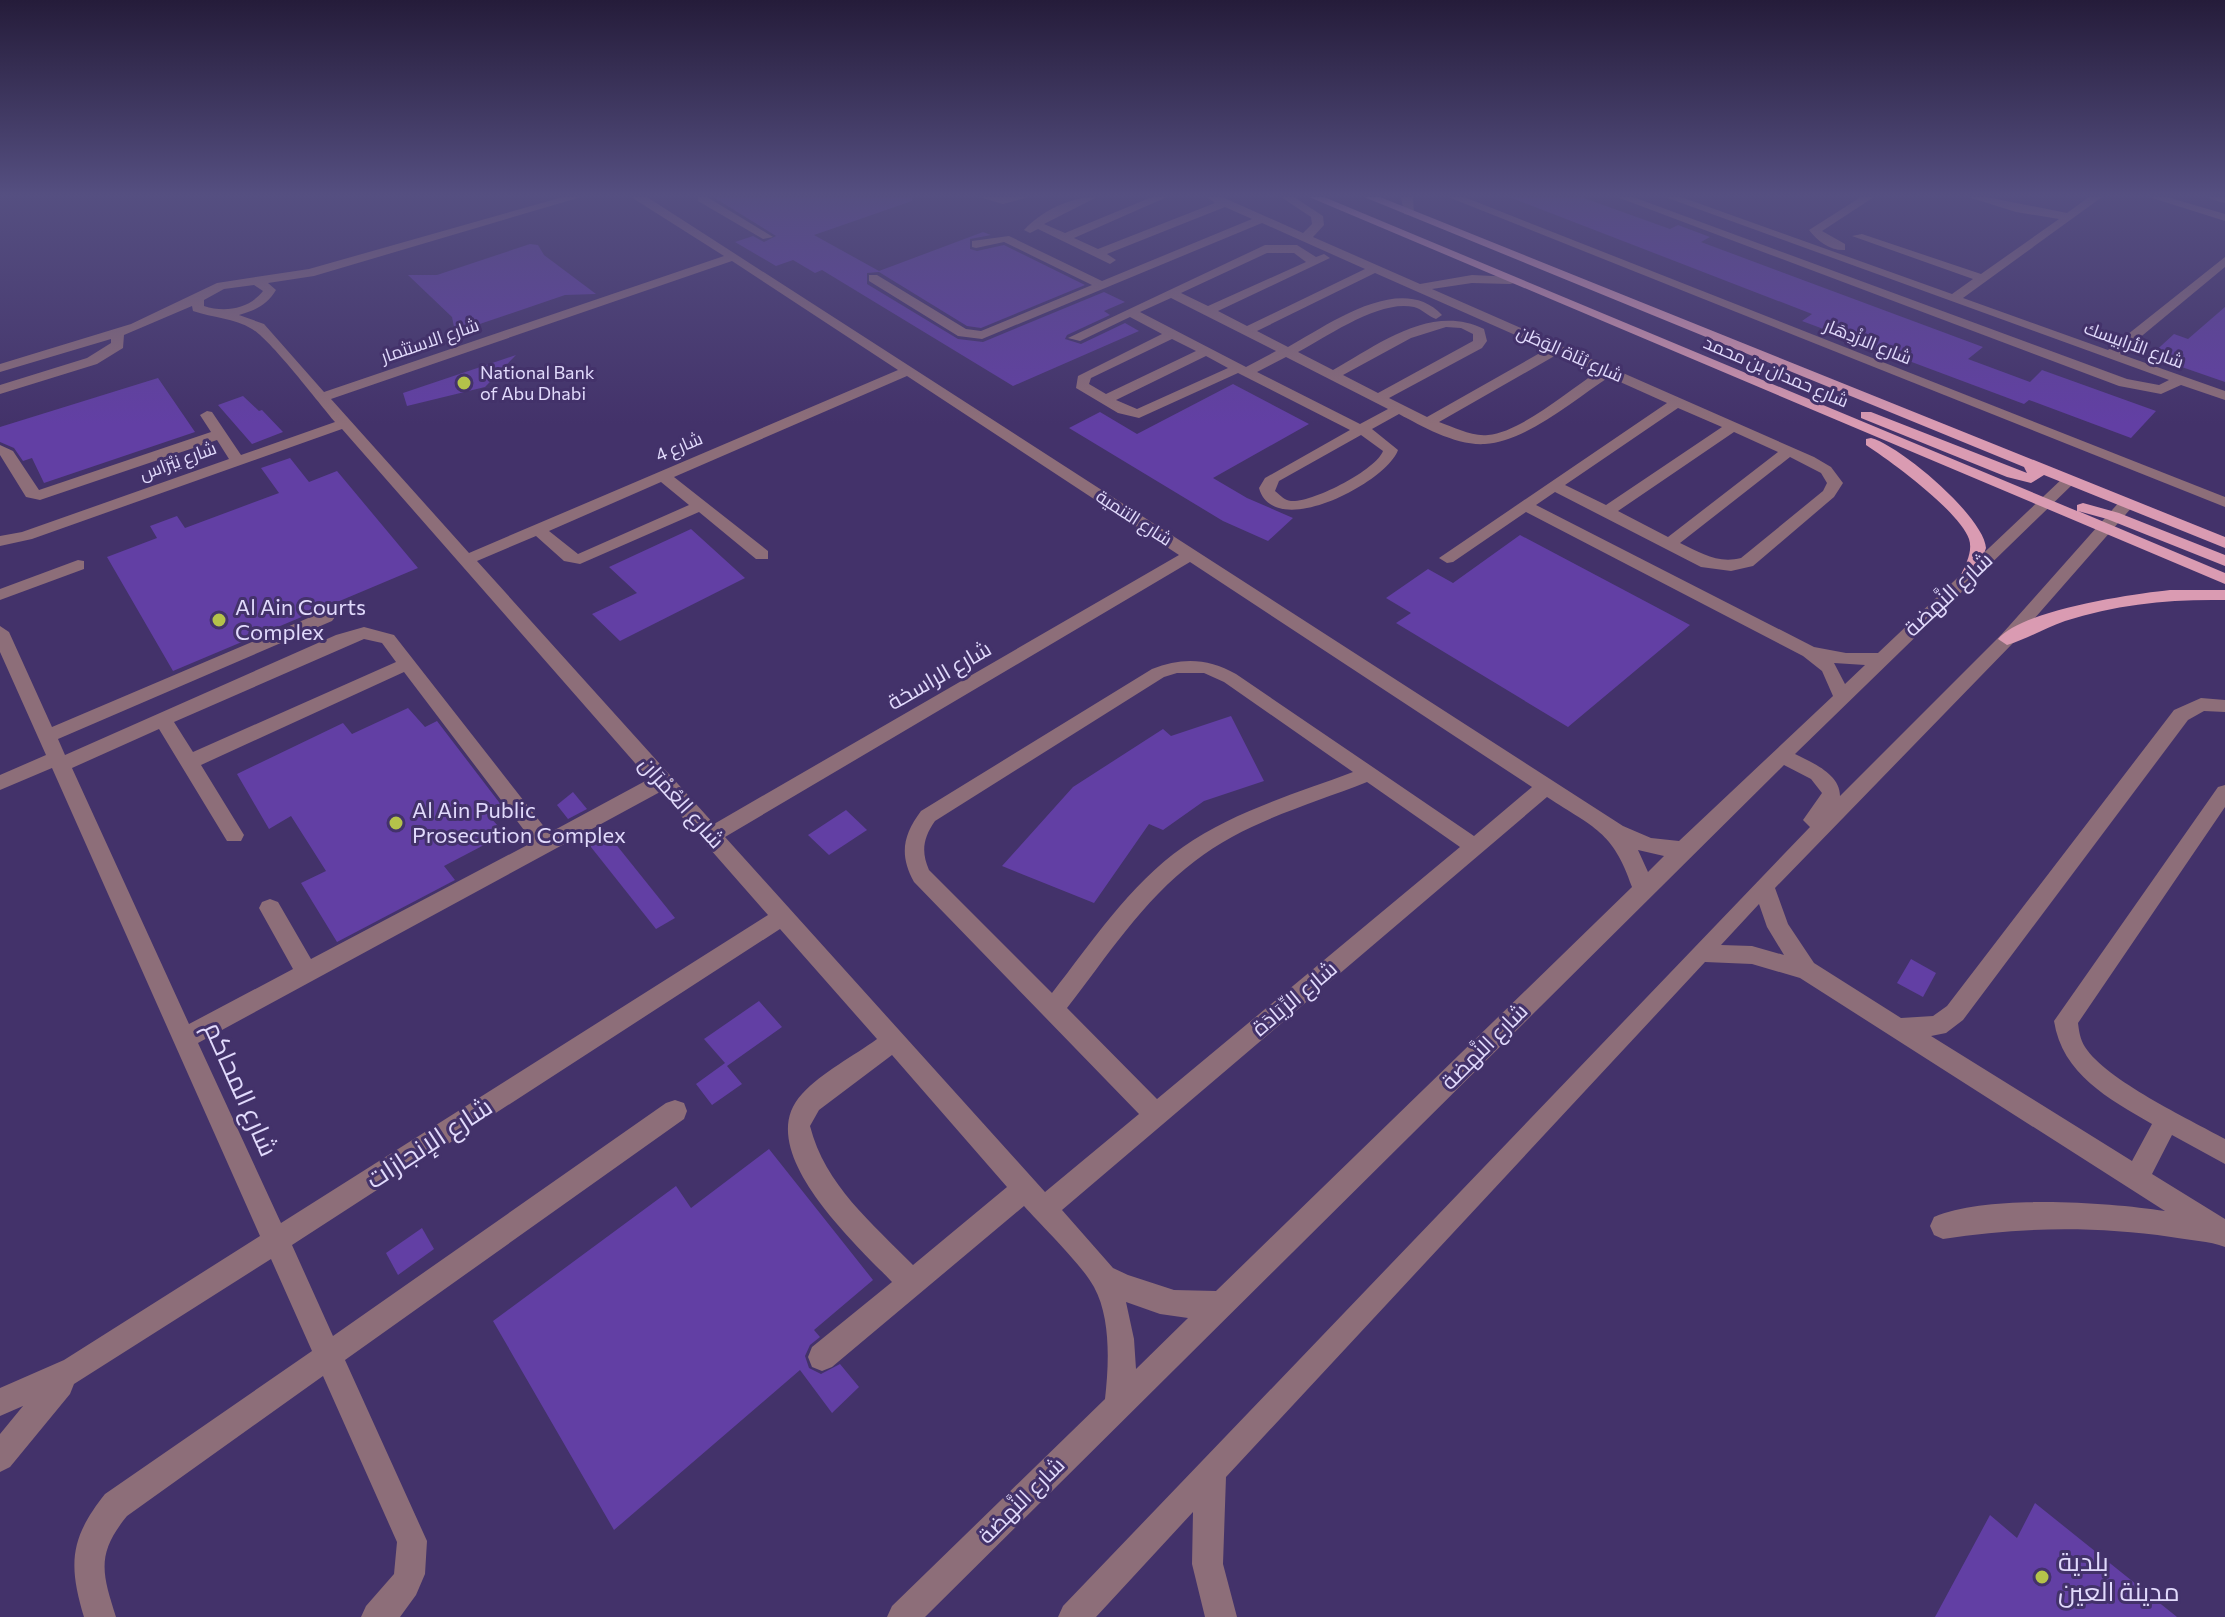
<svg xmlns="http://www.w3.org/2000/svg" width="2225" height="1617" font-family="Commissioner,Cairo,sans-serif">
  <rect width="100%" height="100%" fill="#43326a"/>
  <g fill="#623fa4">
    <polygon points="713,197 912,197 912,201 814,235 879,271 983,232 991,235 970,239 970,249 977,251 1004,245 1085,285 981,328 967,326 879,272 867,273 867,284 958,339 983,342 1104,292 1125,302 1104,311 1110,315 1067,335 1065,339 1081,344 1125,323 1139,331 1013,386 822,270 815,273 793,260 776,266 735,242 753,236 764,242 776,236"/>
    <polygon points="1509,197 1581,197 1670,229 1678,225 1710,237 1701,242 1983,347 1968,359 2030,382 2042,370 2156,411 2131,438 2029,400 2024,404 1802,321 1812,314"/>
    <polygon points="530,244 538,245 544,255 596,294 565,295 468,328 454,327 452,317 408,275 437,275"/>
    <polygon points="2225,307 2225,382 2150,356 2174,334 2188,339"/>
    <polygon points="516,355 485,387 407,406 403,393"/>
    <polygon points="158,378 195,432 44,483 32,458 23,461 14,448 0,442 0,427"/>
    <polygon points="1233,384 1309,424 1213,478 1247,498 1293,518 1268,541 1223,521 1069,428 1100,412 1137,434"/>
    <polygon points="243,396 259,411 262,410 283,432 252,444 218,405"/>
    <polygon points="290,458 309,482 337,471 418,568 173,671 107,557 157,538 150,526 177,516 185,528 279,493 261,468"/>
    <polygon points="691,529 745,578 620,641 592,614 637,593 609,567"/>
    <polygon points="1520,535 1690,625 1568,727 1396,623 1411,613 1386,598 1428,569 1453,583"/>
    <polygon points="408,708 425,727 437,721 505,810 490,817 505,834 444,866 455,880 337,942 301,883 326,871 291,816 269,829 237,774 343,723 352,734"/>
    <polygon points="1231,716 1264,781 1204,801 1163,830 1149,824 1094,903 1002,866 1073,787 1163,729 1171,736"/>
    <polygon points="573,792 587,809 568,819 557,805"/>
    <polygon points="846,810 867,830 829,855 808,835"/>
    <polygon points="602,827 675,918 656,929 583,837"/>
    <polygon points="1911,959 1936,973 1923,997 1897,983"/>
    <polygon points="759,1001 782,1027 727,1066 742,1084 712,1105 696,1084 725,1063 704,1039"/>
    <polygon points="769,1149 873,1280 814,1330 820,1337 810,1345 805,1356 809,1368 821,1374 840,1364 859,1387 832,1413 800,1370 614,1530 493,1321 676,1186 691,1208"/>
    <polygon points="422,1228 434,1249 398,1275 386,1253"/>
    <polygon points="2035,1503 2177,1617 1935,1617 1990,1515 2017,1538"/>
  </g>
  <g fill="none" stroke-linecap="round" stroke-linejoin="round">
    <g fill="#8d6e79" fill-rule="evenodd">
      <path d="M563 197H581L314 276 268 283 276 290C267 305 256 310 239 315L264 324 324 392 724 256 631 197H647L1623 826 1651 838 1679 841 1833 696 1822 671 1803 656 1526 512 1453 562 1447 563 1439 558 1667 403 1609 377C1575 399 1526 442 1485 444 1457 446 1423 427 1399 414L1372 429 1398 450C1387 482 1274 542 1259 488L1265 478 1350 430 1238 373 1139 418 1118 413 1076 388 1078 376 1162 334 1130 317 1080 341 1068 338 1265 245H1297L1316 257 1324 254 1330 258 1218 311 1247 326 1365 269 1262 223 982 339 958 336 869 281V275H877L966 329 981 331 1092 285 1004 242 976 248 972 247V241L1009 236 1102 281 1252 219 1225 207 1107 254 1116 260 1110 264 1038 229 1030 233 1024 230C1043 210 1070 197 1097 197L1044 224 1065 233 1152 197H1167L1074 238 1098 249 1215 203 1207 197H1222L1303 233 1312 224 1311 217 1281 197H1294L1323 216 1324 225 1313 237 1420 284 1472 275 1514 277V283L1510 284 1472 283 1432 289 1814 457 1831 467 1843 483 1834 497 1753 566 1731 571 1701 567 1555 492 1536 505 1814 647 1846 653H1878L2064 477H2074V483L1795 754C1813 763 1840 774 1840 796L2001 635 2121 500H2133V506L2013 643 1775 888 1788 924 1814 963 1901 1018 1933 1016 1947 1006 2174 710 2201 698 2225 700V712L2204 711 2188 720 1963 1020 1946 1033 1931 1036 2132 1161 2152 1124C2109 1099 2062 1074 2054 1021L2218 787 2225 785V807L2078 1023C2079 1031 2080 1039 2085 1047 2106 1080 2189 1119 2225 1139V1164L2172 1135 2152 1174 2225 1219V1247C2210 1241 2188 1240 2171 1237 2094 1226 2020 1227 1943 1239L1934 1235 1930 1226 1934 1217C1990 1194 2105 1202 2165 1211L1800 978 1752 964 1705 962 1226 1477 1223 1564 1237 1617H1205L1192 1564 1193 1512 1096 1617H1058L1063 1606 1810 827 1803 820 1822 793 1811 779 1784 765 925 1617H887L892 1606 1105 1399C1109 1364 1111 1318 1094 1287 1082 1265 1042 1226 1024 1206L832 1367 822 1371 812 1367 808 1357 812 1347 892 1282C856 1244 750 1149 802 1094 822 1072 854 1056 877 1039L780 929 292 1245 333 1336 666 1103 675 1100 684 1103 687 1111 684 1119 345 1360 427 1541 425 1574 416 1595 400 1617H361L366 1606 394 1574 397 1542 323 1376 127 1516C96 1554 102 1573 116 1617H84C68 1564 70 1538 105 1494L312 1351 271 1259 74 1384 70 1394 10 1467 0 1472V1434L23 1406 0 1416V1388L64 1360 260 1236 52 768 0 790V775L46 755 0 652V626L9 632 52 727 320 613H332L335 617 332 621 58 739 65 755 336 635 364 627 394 635 549 833 649 779 342 429 32 539 0 546V536L22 532 229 459 217 440 40 500 26 497 0 455V445L13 451 39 490 211 432 200 415 207 411 212 412 241 455 335 422C318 402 270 339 252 329 234 318 213 318 193 311L192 306 124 335 123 348 97 364 0 394V385L87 358 111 343V339L0 372V364L131 324 217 283 309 269ZM1267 253H1294L1306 262 1208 306 1181 293ZM732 261 898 370 469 553 331 399ZM1375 273 1547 349 1427 417 1389 398 1482 348 1487 341 1484 329C1431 303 1378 345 1333 370L1298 352C1328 336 1380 299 1414 307 1422 309 1428 316 1436 319L1442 315C1401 271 1328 325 1288 347L1257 331ZM254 285 263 291C249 309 225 313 204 306V300L224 289ZM1171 298 1276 351 1246 367 1140 312ZM1446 327 1461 328 1473 334V341L1378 393 1343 375 1411 338ZM1172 339 1196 351 1106 394 1089 384 1091 378ZM1558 354 1597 372C1568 391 1521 432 1488 435 1472 437 1454 427 1439 422ZM1206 356 1228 368 1137 409 1116 400ZM1286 357 1388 409 1360 424 1257 372ZM907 376 1179 555 714 824 477 561 536 536 564 561 580 564 699 512 756 559H768V551L674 477ZM1678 408 1722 427 1606 505 1565 485ZM1734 432 1778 452 1668 537 1618 511ZM1361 435 1383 451C1376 470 1312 503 1291 501 1284 500 1281 496 1275 491L1279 481ZM1790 457 1821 473 1827 483 1823 491 1741 558C1718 564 1701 553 1680 543ZM661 482 689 505 578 554 549 531ZM1190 562 1532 787 1474 836 1236 674C1208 658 1182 657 1152 669L921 811C903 835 899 855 914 882L1139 1114 1045 1192 725 837ZM364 639 382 643 396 662 193 752 174 722ZM1834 663 1865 665 1845 684ZM404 672 533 842 311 959 278 902 270 899 262 902 259 908 293 969 189 1024 72 768 159 729 227 841H241L244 835 201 765ZM1177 673H1204L1224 682 1353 772C1295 794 1234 811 1183 847 1129 885 1092 942 1052 993L929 870C921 852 923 838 935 821L1164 677ZM1367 782 1460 847 1157 1099 1067 1008C1107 957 1142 901 1195 861 1245 822 1309 805 1367 782ZM660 792 768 915 281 1223 198 1043ZM1547 797C1594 828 1613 831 1632 887L1216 1291 1174 1290 1128 1275 1113 1268 1062 1210ZM1638 850 1664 856 1648 872ZM1759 904 1767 927 1784 955 1752 946 1721 945ZM892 1055 1007 1187 913 1265C872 1223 825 1185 810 1126L819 1110ZM1126 1302 1160 1314 1188 1318 1136 1369 1134 1339Z"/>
      <polygon points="698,197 707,197 773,237 763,239 698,201"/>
      <polygon points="979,197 1029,197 1003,204"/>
      <polygon points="1401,197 1413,197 1414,216 1404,214"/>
      <polygon points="1448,197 1464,197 2225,497 2225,507"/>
      <polygon points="1617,197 1633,197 2127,379 2159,385 2169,380 1665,197 1681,197 1952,294 1973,279 1852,236 1862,234 1981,274 2059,219 2016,212 1968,197 1986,197 2067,213 2089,197 2102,197 1963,298 2108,350 2225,257 2225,267 2120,354 2225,391 2225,400 2181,385 2161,394 2119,386"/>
      <path d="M1861 197H1874L1822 231 1845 244V250C1831 251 1817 241 1809 230Z"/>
      <polygon points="2149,197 2167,197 2225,214 2225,221"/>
      <polygon points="2209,197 2225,197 2225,203 2210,199"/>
      <polygon points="78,560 84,561 84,569 0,600 0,589"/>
    </g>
    <g fill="#da9bb2" fill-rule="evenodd">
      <polygon points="1309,197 1324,197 2077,511 2077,505 2083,503 2119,513 2225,555 2225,566 2107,519 2078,511 2225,573 2225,584"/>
      <polygon points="1364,197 1380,197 2225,537 2225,548 2044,475 2031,483 2007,477 1861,418 1861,412 1871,412 2027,473 2024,467"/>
      <path d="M1871 438C1901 446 1984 517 1986 548L1975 579H1963L1961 575C1966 564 1973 551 1969 539 1959 511 1892 462 1866 445V439Z"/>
      <path d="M2170 590H2225V600C2171 599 2117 604 2065 621 2045 628 2027 639 2007 645L1998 639C2022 610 2132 594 2170 590Z"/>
    </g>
  </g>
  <linearGradient id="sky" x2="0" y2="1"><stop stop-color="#251c3a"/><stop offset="0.46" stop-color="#554f81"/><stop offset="1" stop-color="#554f81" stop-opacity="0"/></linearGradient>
  <rect width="2225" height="424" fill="url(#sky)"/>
  <g fill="#b4c24a" stroke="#43326a" stroke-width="3">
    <circle cx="464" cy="383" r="8"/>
    <circle cx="219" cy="620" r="8"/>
    <circle cx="396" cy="823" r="8"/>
    <circle cx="2042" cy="1577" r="8"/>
  </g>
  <g text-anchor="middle" stroke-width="6" stroke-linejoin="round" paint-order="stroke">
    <g font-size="18" fill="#e1dafc" stroke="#43326a">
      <text transform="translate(430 341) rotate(-19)" y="6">شارع الاستثمار</text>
      <text transform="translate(1868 342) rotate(22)" y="6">شارع الازْدِهَار</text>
      <text transform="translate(2134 345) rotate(20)" y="6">شارع الأرابيسك</text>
      <text transform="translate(1570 354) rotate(24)" y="6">شارع بُنَاة الوَطَن</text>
      <text transform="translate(1776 372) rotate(23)" y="6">شارع حمدان بن محمد</text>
      <text transform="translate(679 447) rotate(-23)" y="6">شارع 4</text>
      <text transform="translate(178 461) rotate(-20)" y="6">شارع نِبْرَاس</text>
      <text transform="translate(1134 518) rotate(33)" y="6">شارع التنمية</text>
    </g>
    <g font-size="18" fill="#e1dafc" stroke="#43326a" text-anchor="start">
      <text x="480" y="379">National Bank<tspan x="480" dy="21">of Abu Dhabi</tspan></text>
    </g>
    <g font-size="22" fill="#e1dafc" stroke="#43326a">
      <text transform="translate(1948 594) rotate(-43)" y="8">شارع النَّهضة</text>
      <text transform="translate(939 675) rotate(-30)" y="8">شارع الراسخة</text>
      <text transform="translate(682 802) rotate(48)" y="8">شارع العُمْرَان</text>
      <text transform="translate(1294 998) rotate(-40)" y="8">شارع الرِّيَادَة</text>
      <text transform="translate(1484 1046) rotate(-45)" y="8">شارع النَّهضة</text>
      <text transform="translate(1021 1500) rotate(-45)" y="8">شارع النَّهضة</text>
    </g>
    <g font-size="22" fill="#e1dafc" stroke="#43326a" text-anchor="start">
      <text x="235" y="615">Al Ain Courts<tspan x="235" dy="25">Complex</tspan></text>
      <text x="412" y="818">Al Ain Public<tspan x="412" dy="25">Prosecution Complex</tspan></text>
    </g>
    <g font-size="26" fill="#e1dafc" stroke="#43326a">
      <text transform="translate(241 1089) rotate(66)" y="9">شارع المحاكم</text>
      <text transform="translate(429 1143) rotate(-33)" y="9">شارع الإنجازات</text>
    </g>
    <g font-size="26" fill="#e1dafc" stroke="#43326a" text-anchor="start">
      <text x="2058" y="1571">بلدية<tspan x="2058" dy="30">مدينة العين</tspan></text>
    </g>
  </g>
</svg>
